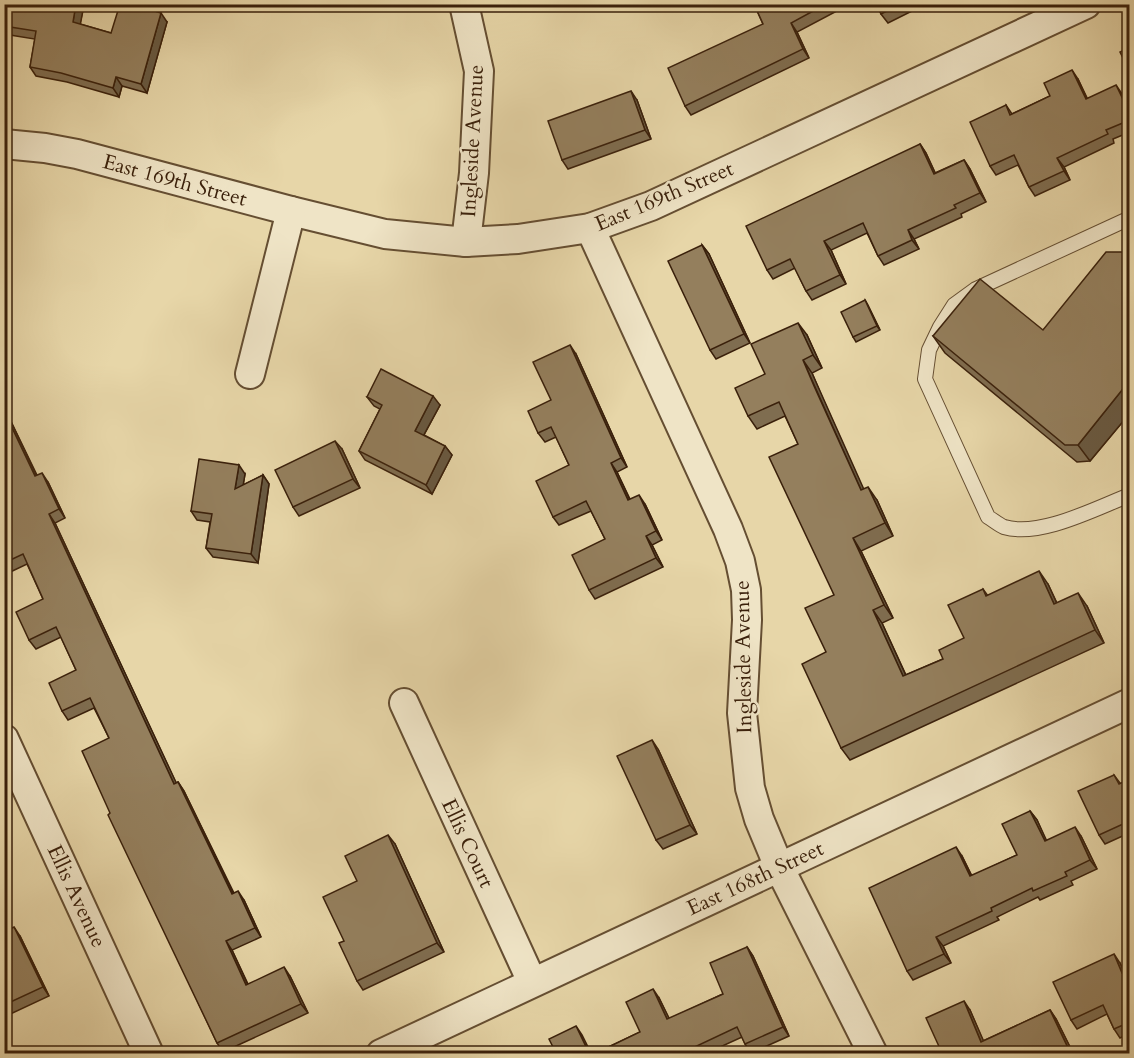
<svg xmlns="http://www.w3.org/2000/svg" width="1134" height="1058" font-family="Cardo,serif">
  <rect width="100%" height="100%" fill="#e7d6a8"/>
  <filter id="stains"><feTurbulence type="fractalNoise" baseFrequency=".00333" numOctaves="4"/><feColorMatrix values="0 0 0 0 .2 0 0 0 0 .09 0 0 0 0 .02 0 0 0 .5 -.17"/></filter>
  <radialGradient id="worn" r=".72"><stop offset=".6" stop-color="#630" stop-opacity="0"/><stop offset="1" stop-color="#630" stop-opacity=".3"/></radialGradient>
  <g fill="none" stroke-linecap="round" stroke-linejoin="round">
    <g stroke="#654e32" stroke-width="16">
      <path id="service" d="M1130 218 976 289 954 305 940 327 929 350 925 379 988 517C993 520 999 525 1004 527 1040 538 1096 508 1130 495"/>
    </g>
    <g stroke="#654e32" stroke-width="32">
      <g id="minor">
        <polyline points="464,4 479,71 474,173 466,242"/>
        <polyline points="4,144 45,148 77,154 291,211 385,234 466,242 518,239 590,228 651,206 1086,4"/>
        <polyline points="590,228 728,529 740,561 746,590 747,620 742,713 750,788 759,819 779,867 873,1054"/>
        <polyline points="250,374 291,211"/>
        <polyline points="404,703 532,982"/>
        <polyline points="4,739 149,1054"/>
        <polyline points="381,1054 1130,703"/>
      </g>
    </g>
    <use href="#service" stroke="#efe4c6" stroke-width="14"/>
    <use href="#minor" stroke="#efe4c6" stroke-width="28"/>
  </g>
  <g fill="#7f6d50" stroke="#3a200b" stroke-width="1.5">
    <polygon points="4,4 83,4 84,5 80,24 111,33 167,22 147,93 122,86 119,97 67,82 36,76 30,67 35,39 4,34"/>
    <polygon points="754,4 850,4 797,32 809,58 691,115 685,106 763,24"/>
    <polygon points="877,4 926,4 888,23 881,14"/>
    <polygon points="1078,79 1087,99 1122,94 1130,110 1130,132 1113,139 1114,143 1064,167 1070,180 1035,196 1029,187 1018,165 996,175 990,166 1006,105 1012,114 1050,96"/>
    <polygon points="637,100 651,139 568,169 562,160"/>
    <polygon points="920,144 926,153 935,173 964,160 970,169 986,202 961,214 962,217 914,239 919,249 884,265 878,256 867,233 831,250 846,284 812,300 806,291 795,268 773,279 767,270"/>
    <polygon points="702,245 709,254 750,343 716,359 710,350"/>
    <polygon points="1130,252 1130,413 1090,461 1077,462 945,353 933,336 1043,330"/>
    <polygon points="865,300 880,330 856,342 853,337"/>
    <polygon points="807,335 822,368 812,373 823,399 863,489 877,500 893,536 861,551 893,618 882,623 906,675 943,659 964,638 983,589 988,596 1048,584 1057,603 1087,606 1104,643 850,760 841,748 826,652 834,595 798,444 785,416 757,429 748,416 765,374"/>
    <polygon points="576,354 627,467 617,472 630,499 645,504 662,540 652,545 663,567 595,599 589,590 605,539 591,511 559,525 553,517 569,465 556,437 545,442 538,433 551,400"/>
    <polygon points="367,397 440,405 424,435 445,446 452,455 432,494 365,460 359,451 380,409 374,406"/>
    <polygon points="4,407 37,475 48,482 65,518 55,523 176,783 178,782 184,791 234,893 244,900 261,937 232,950 248,984 290,976 308,1013 223,1052 217,1043 110,813 109,738 94,708 68,720 62,711 76,670 61,637 36,649 29,640 43,599 27,564 4,575"/>
    <polygon points="342,449 360,488 299,516 293,507"/>
    <polygon points="245,474 243,485 263,475 269,484 258,563 213,557 206,548 210,522 197,520 191,511"/>
    <polygon points="658,749 697,834 663,849 656,840"/>
    <polygon points="1114,775 1120,783 1127,834 1105,844 1099,835"/>
    <polygon points="1030,811 1037,820 1046,841 1081,836 1097,869 1071,881 1073,885 1040,900 1038,897 997,917 999,920 943,946 951,963 913,980 907,971 962,856 972,876 1017,855"/>
    <polygon points="395,844 444,952 363,990 357,981 344,941 357,881"/>
    <polygon points="4,932 20,936 49,996 4,1017"/>
    <polygon points="747,947 753,956 789,1036 751,1053 745,1044 742,1037 707,1053 596,1053 640,1032 659,998 669,1019 723,994"/>
    <polygon points="1120,963 1124,972 1130,969 1130,1033 1120,1038 1114,1029 1107,1014 1077,1029 1071,1020"/>
    <polygon points="970,1010 983,1041 1050,1010 1056,1019 1073,1053 942,1053"/>
  </g>
  <g fill="#685941" stroke="#3a200b" stroke-width="1.5">
    <polygon points="76,4 83,4 84,5 79,31 73,22"/>
    <polygon points="161,13 167,22 147,93 141,84"/>
    <polygon points="791,23 797,32 809,58 803,49"/>
    <polygon points="1072,70 1078,79 1092,108 1086,99"/>
    <polygon points="116,77 122,86 119,97 113,88"/>
    <polygon points="1116,85 1122,94 1130,110 1130,114"/>
    <polygon points="631,91 637,100 651,139 645,130"/>
    <polygon points="920,144 926,153 940,183 934,174"/>
    <polygon points="1057,158 1064,167 1070,180 1064,171"/>
    <polygon points="964,160 970,169 986,202 980,193"/>
    <polygon points="908,230 914,239 919,249 912,240"/>
    <polygon points="824,241 831,250 846,284 840,275"/>
    <polygon points="702,245 709,254 750,343 744,334"/>
    <polygon points="865,300 868,305 880,330 877,326"/>
    <polygon points="798,323 807,335 822,368 813,355"/>
    <polygon points="570,345 576,354 627,467 621,458"/>
    <polygon points="803,360 812,373 870,503 861,490"/>
    <polygon points="1126,385 1130,389 1130,413 1090,461 1078,445"/>
    <polygon points="433,396 440,405 421,440 415,431"/>
    <polygon points="4,407 41,485 35,476 4,411"/>
    <polygon points="335,441 342,449 360,488 353,479"/>
    <polygon points="445,446 452,455 432,494 426,485"/>
    <polygon points="611,463 617,472 634,509 628,500"/>
    <polygon points="239,465 245,474 241,498 235,489"/>
    <polygon points="42,473 48,482 65,518 59,509"/>
    <polygon points="263,475 269,484 258,563 251,554"/>
    <polygon points="868,487 877,500 893,536 885,523"/>
    <polygon points="639,495 645,504 662,540 656,531"/>
    <polygon points="49,514 55,523 181,793 174,784"/>
    <polygon points="646,536 652,545 663,567 656,558"/>
    <polygon points="853,538 861,551 893,618 884,605"/>
    <polygon points="1039,571 1048,584 1063,617 1054,604"/>
    <polygon points="1078,593 1087,606 1104,643 1095,630"/>
    <polygon points="873,610 882,623 912,689 903,676"/>
    <polygon points="652,740 658,749 697,834 690,825"/>
    <polygon points="178,782 184,791 238,903 232,894"/>
    <polygon points="1030,811 1037,820 1051,850 1045,841"/>
    <polygon points="1075,827 1081,836 1097,869 1090,860"/>
    <polygon points="388,835 395,844 444,952 437,943"/>
    <polygon points="956,847 962,856 976,885 970,876"/>
    <polygon points="238,891 244,900 261,937 255,928"/>
    <polygon points="14,927 20,936 49,996 43,987"/>
    <polygon points="936,937 943,946 951,963 944,954"/>
    <polygon points="226,941 232,950 252,994 246,985"/>
    <polygon points="747,947 753,956 789,1036 783,1027"/>
    <polygon points="1114,954 1120,963 1128,981 1122,973"/>
    <polygon points="284,967 290,976 308,1013 301,1004"/>
    <polygon points="653,989 659,998 674,1028 667,1019"/>
    <polygon points="964,1001 970,1010 988,1051 981,1042"/>
    <polygon points="1050,1010 1056,1019 1073,1053 1068,1048"/>
    <polygon points="576,1026 582,1035 591,1053 589,1053"/>
  </g>
  <g fill="#947f5d" stroke="#3a200b" stroke-width="1.5">
    <polygon points="4,4 76,4 73,22 111,33 120,4 132,4 161,13 141,84 116,77 113,88 61,73 30,67 36,31 4,26"/>
    <polygon points="754,4 826,4 791,23 803,49 685,106 668,68 763,24"/>
    <polygon points="877,4 901,4 881,14"/>
    <polygon points="1130,47 1130,72 1120,52"/>
    <polygon points="1072,70 1086,99 1116,85 1130,114 1130,120 1106,130 1108,134 1057,158 1064,171 1029,187 1014,155 990,166 970,122 1006,105 1010,115 1050,96 1044,83"/>
    <polygon points="631,91 645,130 562,160 548,121"/>
    <polygon points="920,144 934,174 964,160 980,193 954,205 956,208 908,230 912,240 878,256 863,223 824,241 840,275 806,291 790,259 767,270 746,226"/>
    <polygon points="702,245 744,334 710,350 668,261"/>
    <polygon points="1106,252 1130,252 1130,385 1126,385 1078,445 1065,445 933,336 980,279 1043,330"/>
    <polygon points="865,300 877,326 853,337 841,312"/>
    <polygon points="798,323 813,355 803,360 814,386 861,490 868,487 885,523 853,538 884,605 873,610 903,676 943,659 939,650 964,638 948,605 983,589 986,596 1039,571 1054,604 1078,593 1095,630 841,748 802,664 826,652 805,608 834,595 769,457 798,444 779,402 748,416 735,388 765,374 751,344"/>
    <polygon points="570,345 621,458 611,463 628,500 639,495 656,531 646,536 656,558 589,590 572,555 605,539 586,501 553,517 536,481 569,465 551,427 538,433 528,411 551,400 533,362"/>
    <polygon points="381,369 433,396 415,431 445,446 426,485 359,451 382,405 367,397"/>
    <polygon points="4,411 35,476 42,473 59,509 49,514 174,784 178,782 232,894 238,891 255,928 226,941 246,985 284,967 301,1004 217,1043 108,815 110,813 82,751 109,738 90,698 62,711 49,683 76,670 56,627 29,640 16,612 43,599 23,554 4,563"/>
    <polygon points="335,441 353,479 293,507 275,470"/>
    <polygon points="199,459 239,465 235,489 263,475 251,554 206,548 212,514 191,511"/>
    <polygon points="652,740 690,825 656,840 617,756"/>
    <polygon points="1114,775 1119,784 1130,779 1130,838 1123,824 1099,835 1078,791"/>
    <polygon points="1030,811 1045,841 1075,827 1090,860 1065,872 1067,876 1033,891 1032,888 991,908 992,911 936,937 944,954 907,971 869,888 956,847 970,876 1017,855 1002,824"/>
    <polygon points="388,835 437,943 357,981 339,943 344,941 323,897 357,881 345,856"/>
    <polygon points="14,927 43,987 4,1005 4,932"/>
    <polygon points="747,947 783,1027 745,1044 737,1027 682,1053 596,1053 640,1032 626,1002 653,989 667,1019 723,994 710,963"/>
    <polygon points="1114,954 1122,973 1130,969 1130,1022 1114,1029 1103,1005 1071,1020 1053,982"/>
    <polygon points="964,1001 981,1042 1050,1010 1068,1048 1057,1053 942,1053 926,1018"/>
    <polygon points="576,1026 589,1053 556,1053 549,1039"/>
  </g>
  <g text-anchor="middle" stroke-width="5" stroke-linejoin="round" paint-order="stroke">
    <g font-size="21" fill="#3a200b" stroke="#efe4c6">
      <text transform="translate(472 141) rotate(-87)" y="7">Ingleside Avenue</text>
      <text transform="translate(175 180) rotate(15)" y="7">East 169th Street</text>
      <text transform="translate(664 196) rotate(-23)" y="7">East 169th Street</text>
      <text transform="translate(743 657) rotate(-91)" y="7">Ingleside Avenue</text>
      <text transform="translate(468 843) rotate(65)" y="7">Ellis Court</text>
      <text transform="translate(755 878) rotate(-25)" y="7">East 168th Street</text>
      <text transform="translate(77 896) rotate(65)" y="7">Ellis Avenue</text>
    </g>
  </g>
  <rect width="1134" height="1058" fill="none" stroke="#e7d6a8" stroke-width="24"/>
  <rect x="6" y="6" width="1122" height="1046" fill="none" stroke="#3a200b" stroke-width="3"/>
  <rect x="12" y="12" width="1110" height="1034" fill="none" stroke="#3a200b" stroke-width="1.5"/>
  <rect width="100%" height="100%" filter="url(#stains)"/>
  <rect width="100%" height="100%" fill="url(#worn)"/>
</svg>
